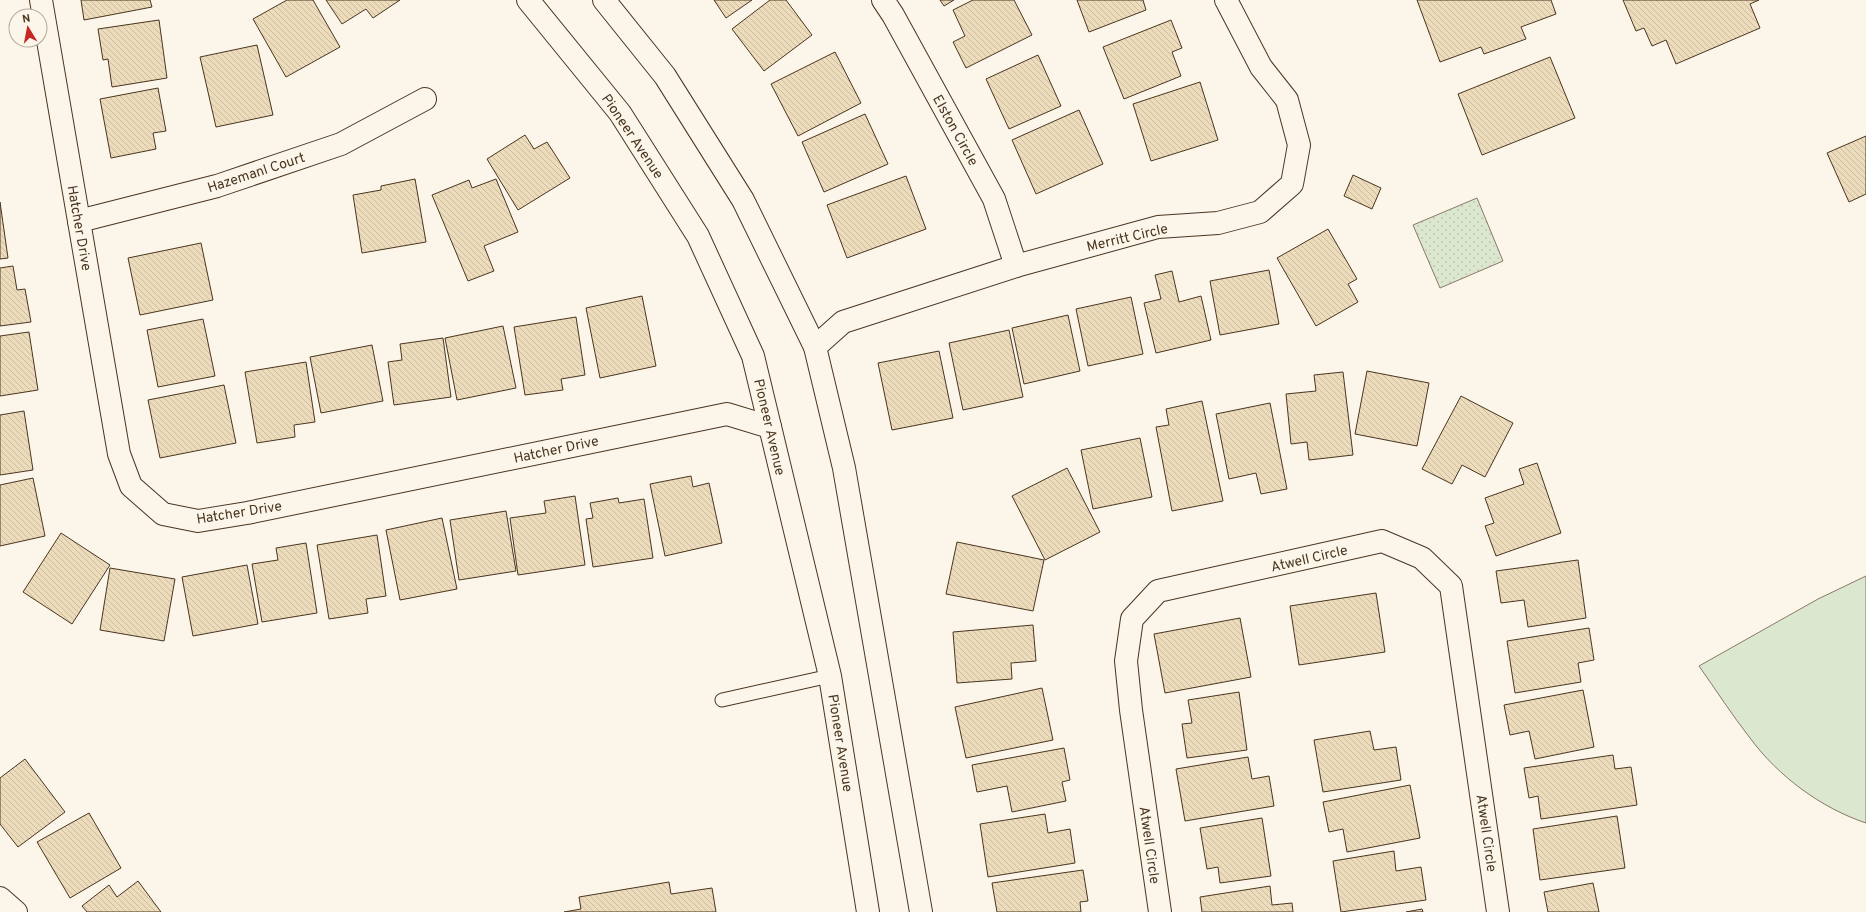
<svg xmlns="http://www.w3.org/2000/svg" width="1866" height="912" font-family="Overpass,sans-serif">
  <defs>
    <pattern id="park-dots" width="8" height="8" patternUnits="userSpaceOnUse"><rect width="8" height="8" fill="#dce7d0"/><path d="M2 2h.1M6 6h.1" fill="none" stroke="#bec7b2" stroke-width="1.8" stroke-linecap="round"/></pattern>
    <pattern id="building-back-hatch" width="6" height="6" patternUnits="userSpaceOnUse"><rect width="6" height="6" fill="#ecdcbc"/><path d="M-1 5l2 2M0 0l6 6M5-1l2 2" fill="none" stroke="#ccbda1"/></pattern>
  </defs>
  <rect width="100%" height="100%" fill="#fbf6e9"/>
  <polygon fill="url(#park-dots)" stroke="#887966" points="1477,198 1503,261 1440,288 1413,225"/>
  <path fill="#dce7d0" stroke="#887966" d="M1866 576V823C1821 808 1778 776 1750 738 1732 715 1716 690 1699 666L1818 599Z"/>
  <g fill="url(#building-back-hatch)" stroke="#4a3520">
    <polygon points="81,0 150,0 152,7 84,20"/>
    <polygon points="287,0 313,0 340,47 286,77 253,19"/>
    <polygon points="326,0 400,0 373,18 366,9 342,24"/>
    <polygon points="714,0 752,0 726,18"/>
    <polygon points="770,0 786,0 812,35 764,71 732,29"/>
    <polygon points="940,0 954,0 944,6"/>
    <polygon points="973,0 1014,0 1032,35 966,68 953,42 965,36 953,10"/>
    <polygon points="1077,0 1143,0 1146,10 1089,32"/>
    <polygon points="1417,0 1551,0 1556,14 1521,27 1526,39 1484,54 1481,47 1440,62"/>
    <polygon points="1623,0 1759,0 1750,4 1760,28 1676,64 1666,40 1652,46 1644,28 1636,31"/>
    <polygon points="159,20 167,78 112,87 108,59 103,60 98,29"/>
    <polygon points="1171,20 1182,48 1172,52 1181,76 1124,99 1103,47"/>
    <polygon points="257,45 273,115 216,127 200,57"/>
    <polygon points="835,52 861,103 798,136 771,84"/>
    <polygon points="1038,55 1061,106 1009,129 986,79"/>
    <polygon points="1550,57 1575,118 1482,155 1458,94"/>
    <polygon points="1200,82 1218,140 1151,161 1133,104"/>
    <polygon points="158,88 166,131 153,133 156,149 111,158 100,99"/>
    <polygon points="1079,110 1103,164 1036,194 1012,140"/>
    <polygon points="865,114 888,164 824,192 802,142"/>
    <polygon points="525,135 534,149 547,142 570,178 518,210 487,159"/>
    <polygon points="1866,136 1866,194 1849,202 1827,153"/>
    <polygon points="1353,175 1381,188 1372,209 1344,196"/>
    <polygon points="906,176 926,229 847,258 827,205"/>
    <polygon points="415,179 426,242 362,253 353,195 381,190 381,186"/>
    <polygon points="496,179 518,232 484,246 494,271 468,281 432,195 469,180 472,188"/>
    <polygon points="0,202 8,258 0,259"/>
    <polygon points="1328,229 1357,279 1348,284 1358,302 1316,326 1277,258"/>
    <polygon points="201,243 213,300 140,315 128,258"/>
    <polygon points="13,266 17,290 25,289 31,322 0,326 0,268"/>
    <polygon points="1269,270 1279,324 1220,335 1210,281"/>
    <polygon points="1172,271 1179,302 1201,296 1211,340 1156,353 1144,303 1161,299 1155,275"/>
    <polygon points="642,296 656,366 600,378 586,308"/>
    <polygon points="1131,297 1143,354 1088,366 1076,309"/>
    <polygon points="1068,315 1080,371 1024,384 1012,328"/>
    <polygon points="576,317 585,375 561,379 563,390 525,395 514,327"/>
    <polygon points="203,319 215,376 158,387 147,330"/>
    <polygon points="503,326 516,388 457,400 445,338"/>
    <polygon points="1009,330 1023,397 963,410 949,343"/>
    <polygon points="29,332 38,390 0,396 0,336"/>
    <polygon points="443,338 451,397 394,405 388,362 402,360 400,344"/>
    <polygon points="372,345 383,401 321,413 310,357"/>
    <polygon points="939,351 953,418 892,430 878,363"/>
    <polygon points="306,362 315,422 294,425 295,437 257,443 245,372"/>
    <polygon points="1367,371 1429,383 1417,446 1355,434"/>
    <polygon points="1343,372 1353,455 1309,460 1307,442 1291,444 1286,394 1316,391 1314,375"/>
    <polygon points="224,385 236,443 160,458 148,400"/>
    <polygon points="1461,396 1513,423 1485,477 1462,465 1452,484 1422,469"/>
    <polygon points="1202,401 1223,501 1172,511 1156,427 1169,425 1166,409"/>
    <polygon points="1270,403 1287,489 1261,494 1256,473 1229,479 1216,414"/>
    <polygon points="24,411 33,470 0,475 0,415"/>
    <polygon points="1140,438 1152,497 1093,509 1081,450"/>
    <polygon points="1537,463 1561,533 1496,556 1485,526 1494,523 1485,498 1524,484 1519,469"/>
    <polygon points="1067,468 1100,532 1045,560 1012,496"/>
    <polygon points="691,476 693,487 709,483 722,543 665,556 650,484"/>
    <polygon points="33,478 45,536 0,546 0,485"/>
    <polygon points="575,496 585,565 518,575 510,518 546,513 544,501"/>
    <polygon points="618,498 619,503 644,499 653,558 593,567 586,519 593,518 590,503"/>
    <polygon points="506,511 516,571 459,580 450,520"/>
    <polygon points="442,518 457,589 400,600 386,530"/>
    <polygon points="61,533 110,565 72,624 23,592"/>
    <polygon points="377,535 386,596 366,599 368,613 329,619 317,545"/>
    <polygon points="957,542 1044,560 1033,611 946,594"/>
    <polygon points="306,543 317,613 262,622 252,564 278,560 276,548"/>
    <polygon points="1578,560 1586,618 1528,627 1524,600 1501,603 1496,571"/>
    <polygon points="247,565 258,624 193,636 182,577"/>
    <polygon points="110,568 175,579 164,641 100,630"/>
    <polygon points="1376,593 1385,652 1299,665 1290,606"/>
    <polygon points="1240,618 1251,677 1165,693 1154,634"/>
    <polygon points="1033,625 1036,661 1011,663 1012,679 957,683 953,632"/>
    <polygon points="1589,628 1594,660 1578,663 1581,682 1515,693 1507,641"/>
    <polygon points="1042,688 1053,740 966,758 955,707"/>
    <polygon points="1583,690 1594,747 1535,759 1529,731 1510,735 1504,705"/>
    <polygon points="1239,692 1247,750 1187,758 1182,724 1192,723 1188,700"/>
    <polygon points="1370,731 1374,750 1396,747 1401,780 1323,792 1314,740"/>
    <polygon points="1064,748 1070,780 1062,782 1066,801 1012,812 1007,786 977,792 972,765"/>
    <polygon points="1613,755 1615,769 1631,767 1637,805 1541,819 1538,796 1529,798 1524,768"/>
    <polygon points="1248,757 1252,779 1269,776 1274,806 1185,821 1176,769"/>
    <polygon points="25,759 65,812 18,847 0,824 0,778"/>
    <polygon points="1410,785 1420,838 1347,852 1343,829 1329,832 1323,802"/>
    <polygon points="89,813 121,868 70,898 37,842"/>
    <polygon points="1045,814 1048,833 1070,829 1075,863 988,877 980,824"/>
    <polygon points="1617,816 1625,868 1540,880 1533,829"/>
    <polygon points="1262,818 1271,876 1220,883 1218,867 1207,869 1200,828"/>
    <polygon points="1394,851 1396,871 1421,867 1426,900 1341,912 1333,861"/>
    <polygon points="1083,870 1088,901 1080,902 1081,912 997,912 992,883"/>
    <polygon points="138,881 161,912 87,912 82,906 109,885 117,897"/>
    <polygon points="669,882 671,894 712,888 716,912 564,912 581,909 579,897"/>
    <polygon points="1593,883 1599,912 1548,912 1544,892"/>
    <polygon points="1270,886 1272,905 1292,903 1293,912 1202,912 1200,897"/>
    <polygon points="1422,909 1423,912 1406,912"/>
  </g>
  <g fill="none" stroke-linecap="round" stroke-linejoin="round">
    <g stroke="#4a3520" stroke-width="15">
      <polyline id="lane" points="722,700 830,676"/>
    </g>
    <g stroke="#4a3520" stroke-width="24">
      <g id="street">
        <polyline points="41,0 119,454 131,486 163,514 198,521 247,513 727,414 770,427"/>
        <polyline points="883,0 893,15 994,199 1016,266"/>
        <polyline points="79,221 217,186 341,144 425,99"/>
        <polyline points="815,347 843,322 1016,266 1158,227 1218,223 1260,212 1292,184 1299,145 1287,100 1261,67 1226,0"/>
        <polyline points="0,898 16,912"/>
        <polyline points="1160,912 1131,710 1126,661 1132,619 1158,591 1382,541 1422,558 1451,586 1498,912"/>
      </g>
    </g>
    <g stroke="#4a3520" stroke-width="24">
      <g id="secondary">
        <polyline points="528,0 620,113 698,236 753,356 830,676 868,912"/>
        <polyline points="604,0 665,76 743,200 815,347 844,468 921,912"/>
      </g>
    </g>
    <use href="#lane" stroke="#fbf6e9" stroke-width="13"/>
    <use href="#street" stroke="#fbf6e9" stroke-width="22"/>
    <use href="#secondary" stroke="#fbf6e9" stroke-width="22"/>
  </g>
  <g text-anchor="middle" stroke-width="3" stroke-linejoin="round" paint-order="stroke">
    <g font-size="14" fill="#4a3520" stroke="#fbf6e9">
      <text transform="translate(956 130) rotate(61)" y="5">Elston Circle</text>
      <text transform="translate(633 136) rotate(56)" y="5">Pioneer Avenue</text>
      <text transform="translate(256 172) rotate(-18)" y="5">Hazemanl Court</text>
      <text transform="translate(80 228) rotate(80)" y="5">Hatcher Drive</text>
      <text transform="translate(1127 237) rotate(-13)" y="5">Merritt Circle</text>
      <text transform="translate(770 427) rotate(77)" y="5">Pioneer Avenue</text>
      <text transform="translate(556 449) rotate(-12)" y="5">Hatcher Drive</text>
      <text transform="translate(239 512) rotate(-9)" y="5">Hatcher Drive</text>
      <text transform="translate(1309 558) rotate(-13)" y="5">Atwell Circle</text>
      <text transform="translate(841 743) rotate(81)" y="5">Pioneer Avenue</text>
      <text transform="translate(1487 833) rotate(82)" y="5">Atwell Circle</text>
      <text transform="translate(1150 845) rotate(82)" y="5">Atwell Circle</text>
    </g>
  </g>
  <g transform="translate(28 28) rotate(350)"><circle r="19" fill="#fbf6e9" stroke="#b4a999"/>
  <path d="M0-3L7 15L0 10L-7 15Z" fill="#c62828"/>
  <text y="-6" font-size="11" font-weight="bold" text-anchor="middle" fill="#4a3520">N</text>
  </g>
</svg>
